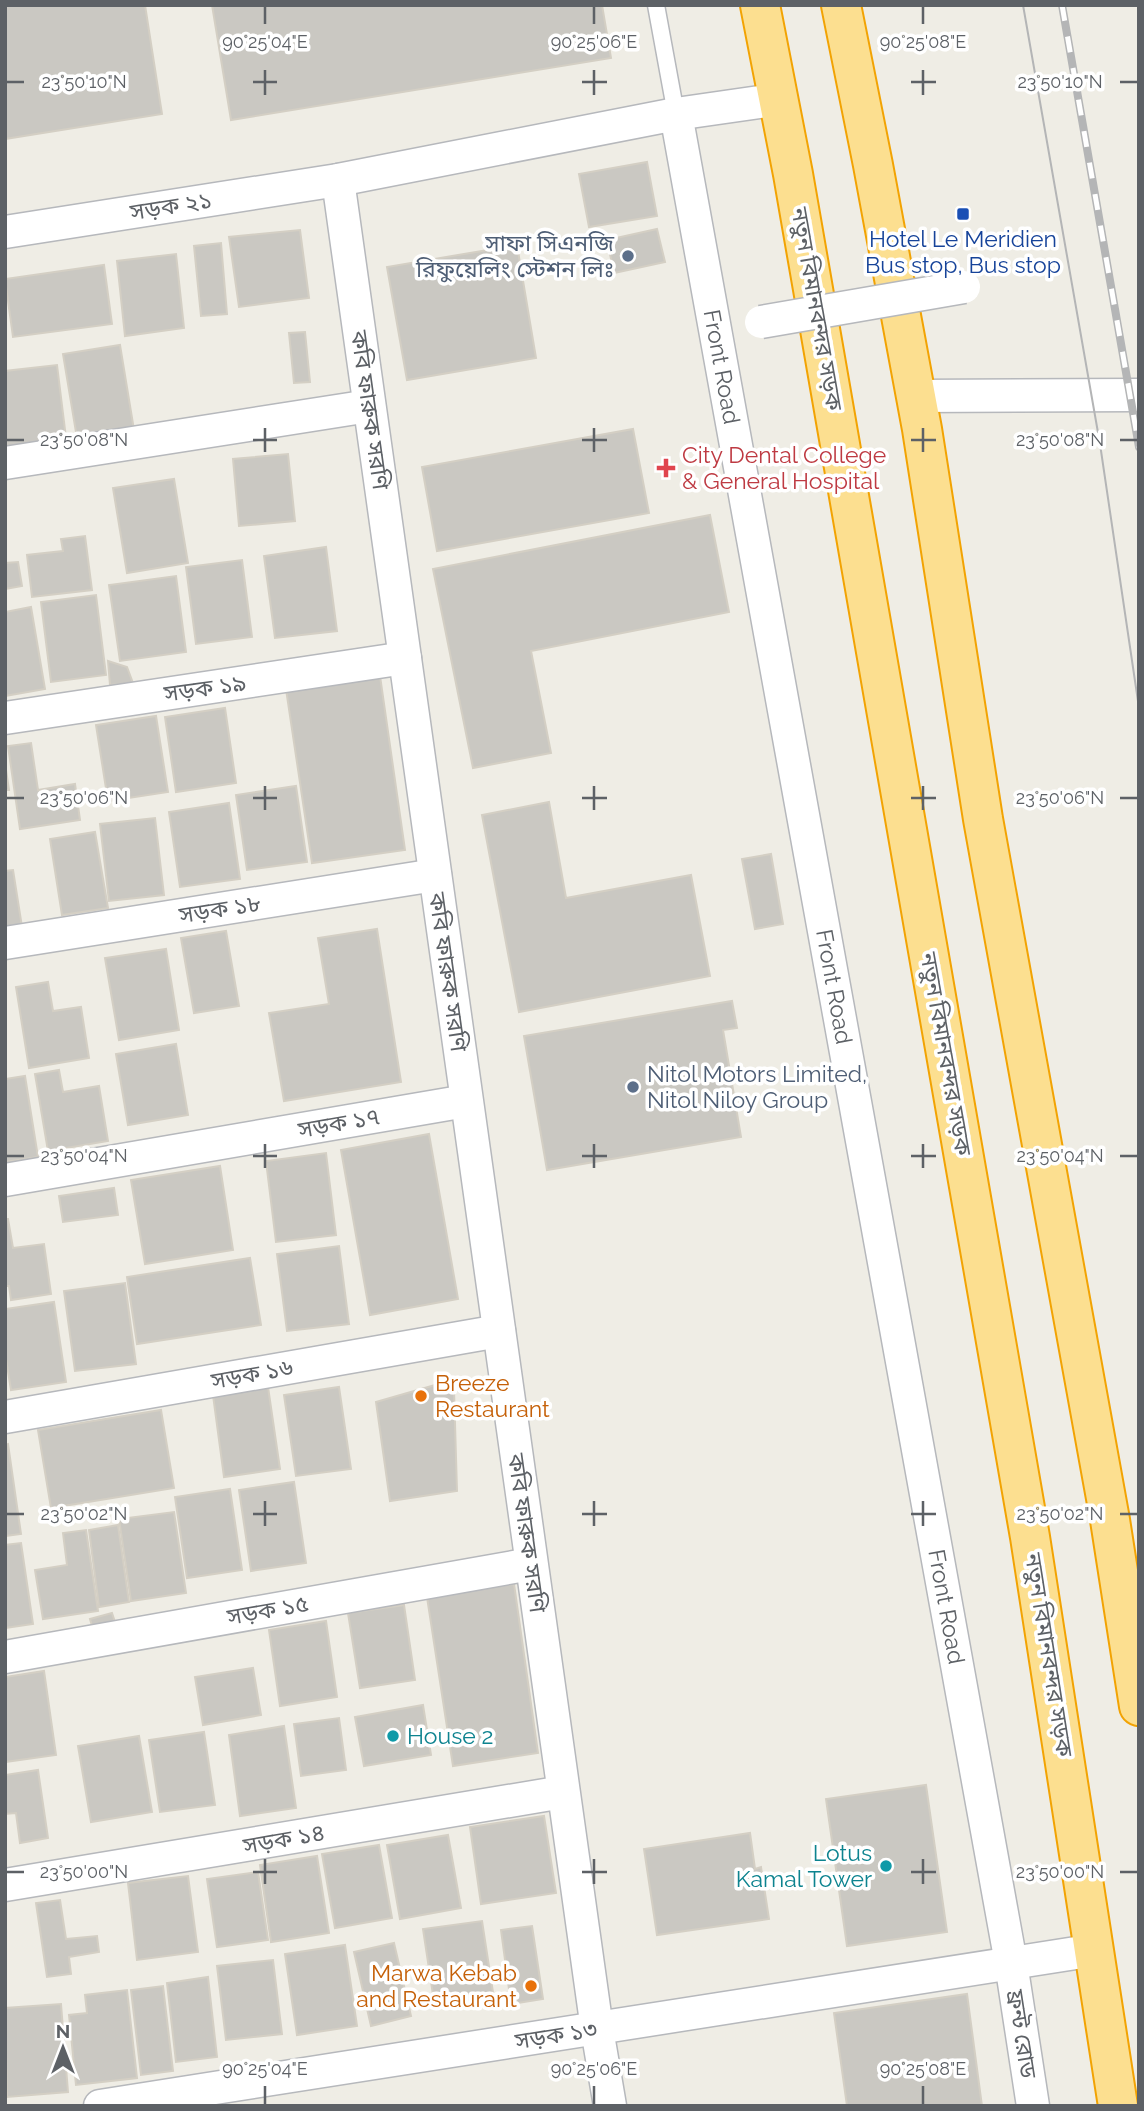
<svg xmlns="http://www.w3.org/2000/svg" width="1144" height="2111" font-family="Raleway,'Noto Sans Bengali',sans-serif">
  <rect width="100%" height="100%" fill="#efede5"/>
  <g fill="#cac8c2" stroke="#d4cfc4" stroke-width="2">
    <polygon points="5,5 145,5 162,114 5,139"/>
    <polygon points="212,5 602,5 611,58 231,120"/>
    <polygon points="647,162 657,216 589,227 579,174"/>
    <polygon points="657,229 665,262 614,273 607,240"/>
    <polygon points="300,230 309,298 239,307 229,237"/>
    <polygon points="221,243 227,314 201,316 194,246"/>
    <polygon points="517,245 536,358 407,380 387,267"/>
    <polygon points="176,254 184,328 125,336 117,261"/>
    <polygon points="104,265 112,324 13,337 5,279"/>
    <polygon points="305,332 310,382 294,383 289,333"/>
    <polygon points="120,345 134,430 77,438 63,354"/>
    <polygon points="57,365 67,446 5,454 5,371"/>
    <polygon points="633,429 649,513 437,551 422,467"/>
    <polygon points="288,454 295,521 239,526 233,459"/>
    <polygon points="174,479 188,563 127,573 113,488"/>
    <polygon points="710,515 729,612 531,651 551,753 473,768 433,569"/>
    <polygon points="85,536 92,590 32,597 27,555 63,551 61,539"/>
    <polygon points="326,547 337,631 275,638 264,556"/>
    <polygon points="242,560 252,637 196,644 186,567"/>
    <polygon points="18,562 22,586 5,589 5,563"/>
    <polygon points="176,576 186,652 120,661 109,585"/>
    <polygon points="96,595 106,675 51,682 41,602"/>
    <polygon points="31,607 45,689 5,696 5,612"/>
    <polygon points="108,661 127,667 133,683 110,685"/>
    <polygon points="380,676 405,850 312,863 286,689"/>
    <polygon points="225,708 236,783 176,792 165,717"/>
    <polygon points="156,716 168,792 108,801 96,725"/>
    <polygon points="31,743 38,790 75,784 80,820 20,829 8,746"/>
    <polygon points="5,763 9,790 5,790"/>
    <polygon points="296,786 307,862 247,870 236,795"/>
    <polygon points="549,802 566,898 691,875 710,976 519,1012 482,815"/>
    <polygon points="229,803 240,879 180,887 169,812"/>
    <polygon points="155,818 164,895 109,901 100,824"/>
    <polygon points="95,832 108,908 62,915 50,839"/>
    <polygon points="771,854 783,924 755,929 742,859"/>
    <polygon points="13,870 22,927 5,930 5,871"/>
    <polygon points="377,929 401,1082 284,1101 269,1013 329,1004 318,938"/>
    <polygon points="226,931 239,1006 194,1013 181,938"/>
    <polygon points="166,949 179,1030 119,1040 105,958"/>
    <polygon points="48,982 53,1011 81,1007 89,1058 29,1068 16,987"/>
    <polygon points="732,1001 737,1028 723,1030 741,1137 547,1170 524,1036"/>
    <polygon points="176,1044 188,1115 128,1125 116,1054"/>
    <polygon points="59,1070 63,1092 99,1086 108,1141 48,1151 35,1074"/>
    <polygon points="25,1076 38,1157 5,1162 5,1079"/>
    <polygon points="429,1134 458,1299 370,1315 341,1150"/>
    <polygon points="326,1153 336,1235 276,1242 266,1161"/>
    <polygon points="220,1166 233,1250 145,1264 131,1180"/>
    <polygon points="114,1188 118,1215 63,1222 59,1196"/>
    <polygon points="5,1219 8,1219 13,1248 44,1244 51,1294 11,1300 9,1286 5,1286"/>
    <polygon points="339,1246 349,1324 287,1331 277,1254"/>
    <polygon points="250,1258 261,1325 137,1344 127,1277"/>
    <polygon points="125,1283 136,1364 75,1371 64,1291"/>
    <polygon points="54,1302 66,1382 11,1390 5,1353 5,1309"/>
    <polygon points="449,1381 454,1390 457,1491 390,1501 376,1402"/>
    <polygon points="268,1387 280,1469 224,1477 213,1395"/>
    <polygon points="339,1387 351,1469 296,1476 284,1395"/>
    <polygon points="161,1410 174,1488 51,1508 38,1430"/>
    <polygon points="8,1444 21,1534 5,1536 5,1445"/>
    <polygon points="294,1482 306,1563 251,1571 239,1490"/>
    <polygon points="230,1489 242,1570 187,1578 175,1497"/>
    <polygon points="174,1512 186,1593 131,1601 119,1519"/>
    <polygon points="118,1525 129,1602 99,1607 89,1530"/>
    <polygon points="86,1530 98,1611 43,1619 35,1570 67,1565 63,1533"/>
    <polygon points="21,1543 33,1624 5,1628 5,1545"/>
    <polygon points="514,1584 538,1753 453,1766 427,1597"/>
    <polygon points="404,1605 415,1680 360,1688 348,1613"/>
    <polygon points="112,1613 117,1628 94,1633 90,1619"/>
    <polygon points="326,1621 337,1697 280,1706 269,1630"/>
    <polygon points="253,1668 261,1715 203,1725 195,1677"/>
    <polygon points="44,1671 56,1755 5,1762 5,1677"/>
    <polygon points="423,1705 431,1755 364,1766 355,1717"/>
    <polygon points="339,1718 346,1770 301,1776 294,1724"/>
    <polygon points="284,1726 296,1808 240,1816 229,1735"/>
    <polygon points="204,1732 215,1805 160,1812 149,1740"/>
    <polygon points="139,1736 152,1812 91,1822 78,1746"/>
    <polygon points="38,1770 48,1838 20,1843 16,1813 5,1814 5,1775"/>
    <polygon points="926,1785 947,1932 847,1946 826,1799"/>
    <polygon points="544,1816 556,1893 481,1904 470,1827"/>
    <polygon points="750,1833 755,1869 761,1867 769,1919 657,1935 644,1849"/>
    <polygon points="448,1835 461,1908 400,1919 387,1845"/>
    <polygon points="379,1845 392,1918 335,1928 322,1854"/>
    <polygon points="317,1856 329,1933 271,1942 260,1865"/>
    <polygon points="258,1872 268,1940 217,1947 207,1879"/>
    <polygon points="188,1876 198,1952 137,1960 128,1883"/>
    <polygon points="60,1900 66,1939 97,1936 99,1952 69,1957 71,1974 47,1977 36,1903"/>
    <polygon points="482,1921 494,1999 435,2008 423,1929"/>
    <polygon points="532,1926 543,1999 511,2004 501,1930"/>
    <polygon points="394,1943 411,2016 371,2026 354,1952"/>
    <polygon points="345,1945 357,2026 297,2035 285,1954"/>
    <polygon points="273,1960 282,2034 226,2040 217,1966"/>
    <polygon points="208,1977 217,2057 176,2062 167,1983"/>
    <polygon points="163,1986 173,2071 141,2075 131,1990"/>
    <polygon points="127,1990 137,2078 76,2085 69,2015 87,2013 85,1995"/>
    <polygon points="967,1994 982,2106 847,2106 834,2013"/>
    <polygon points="61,2004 68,2092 7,2097 5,2008"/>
  </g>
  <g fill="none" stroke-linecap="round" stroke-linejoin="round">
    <g stroke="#b6b8bc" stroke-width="19">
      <polyline id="lane" points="656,5 676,114"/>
    </g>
    <g stroke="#b6b8bc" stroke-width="35">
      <g id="street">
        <path id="s1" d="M676 114 1011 1963 1033 2106"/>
        <polyline points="338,180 597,2029 610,2106"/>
        <polyline points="5,232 338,180 676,114 780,99"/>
        <polyline points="916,396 1139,395"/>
        <polyline points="5,463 369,406"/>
        <polyline points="5,718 405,658"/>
        <polyline points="5,943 435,875"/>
        <polyline points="5,1180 466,1101"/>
        <polyline points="5,1417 499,1331"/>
        <polyline points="5,1657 531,1564"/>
        <polyline points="5,1885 563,1792"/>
        <polyline points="100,2106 1095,1950"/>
      </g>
    </g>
    <g stroke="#f2a303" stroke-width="42">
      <g id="highway">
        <polyline points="760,5 793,174 1030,1537 1118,2106"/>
        <polyline points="841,5 873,165 922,429 983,819 1110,1520 1139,1706"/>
      </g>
    </g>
    <use href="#lane" stroke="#fff" stroke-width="16"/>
    <use href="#street" stroke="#fff" stroke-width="32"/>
    <use href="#highway" stroke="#fcdf90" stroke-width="38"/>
    <polyline stroke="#b4b5b6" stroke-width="2" points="1023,5 1100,444 1139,708"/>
    <g stroke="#b4b5b6" stroke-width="8">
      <polyline id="rail" points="1062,5 1139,447"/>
    </g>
    <use href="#rail" stroke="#fff" stroke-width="5" stroke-dasharray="16" stroke-linecap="butt"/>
    <g stroke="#b6b8bc" stroke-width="35" stroke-linecap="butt">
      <polyline id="street-bridge" points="761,322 964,287"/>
    </g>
    <use href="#street-bridge" stroke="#fff" stroke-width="32"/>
  </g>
  <path fill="none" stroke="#5d6166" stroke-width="2.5" d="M265 7V24M594 7V24M923 7V24M265 70V95M594 70V95M923 70V95M7 82H24M253 82H277M582 82H607M911 82H936M1120 82H1137M265 428V452M594 428V452M923 428V452M7 440H24M253 440H277M582 440H607M911 440H936M1120 440H1137M265 786V810M594 786V810M923 786V810M7 798H24M253 798H277M582 798H607M911 798H936M1120 798H1137M265 1144V1168M594 1144V1168M923 1144V1168M7 1156H24M253 1156H277M582 1156H607M911 1156H936M1120 1156H1137M265 1501V1526M594 1501V1526M923 1501V1526M7 1514H24M253 1514H277M582 1514H607M911 1514H936M1120 1514H1137M265 1859V1884M594 1859V1884M923 1859V1884M7 1872H24M253 1872H277M582 1872H607M911 1872H936M1120 1872H1137M265 2086V2104M594 2086V2104M923 2086V2104"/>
  <rect fill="#1a4fb4" stroke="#fff" stroke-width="2.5" x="956" y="207" width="14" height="14" rx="3.5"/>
  <g fill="#5c6f8a" stroke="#fff" stroke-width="2.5">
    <circle cx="628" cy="256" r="7"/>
    <circle cx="633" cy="1087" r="7"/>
  </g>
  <path fill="#e0444e" stroke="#fff" stroke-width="2.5" d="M662.5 457.5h7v7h7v7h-7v7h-7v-7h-7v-7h7z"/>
  <g fill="#e8710a" stroke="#fff" stroke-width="2.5">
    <circle cx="421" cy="1396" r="7"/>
    <circle cx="531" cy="1986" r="7"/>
  </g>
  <g fill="#0f9aa8" stroke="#fff" stroke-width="2.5">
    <circle cx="393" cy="1736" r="7"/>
    <circle cx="886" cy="1866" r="7"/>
  </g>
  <g text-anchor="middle" stroke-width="7" stroke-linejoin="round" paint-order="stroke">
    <g font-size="23" fill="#5d6166" stroke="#fff">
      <text transform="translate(171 206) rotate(-9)" y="8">সড়ক ২১</text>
      <text transform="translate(817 309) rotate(80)" y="8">নতুন বিমানবন্দর সড়ক</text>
      <text dy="8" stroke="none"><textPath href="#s1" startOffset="257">Front Road</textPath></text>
      <text transform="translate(370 410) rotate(82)" y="8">কবি ফারুক সরণি</text>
      <text transform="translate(205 688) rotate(-8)" y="8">সড়ক ১৯</text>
      <text transform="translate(220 909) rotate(-9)" y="8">সড়ক ১৮</text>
      <text transform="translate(448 972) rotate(82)" y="8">কবি ফারুক সরণি</text>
      <text dy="8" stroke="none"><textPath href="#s1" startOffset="887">Front Road</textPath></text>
      <text transform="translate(946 1054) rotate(80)" y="8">নতুন বিমানবন্দর সড়ক</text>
      <text transform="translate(339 1123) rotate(-10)" y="8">সড়ক ১৭</text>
      <text transform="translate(252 1374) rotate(-10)" y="8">সড়ক ১৬</text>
      <text transform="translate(527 1533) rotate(82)" y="8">কবি ফারুক সরণি</text>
      <text dy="8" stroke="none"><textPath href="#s1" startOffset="1517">Front Road</textPath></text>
      <text transform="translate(268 1610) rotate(-10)" y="8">সড়ক ১৫</text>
      <text transform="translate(1049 1655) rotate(81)" y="8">নতুন বিমানবন্দর সড়ক</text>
      <text transform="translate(284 1839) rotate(-10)" y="8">সড়ক ১৪</text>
      <text transform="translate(1022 2034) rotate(81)" y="8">ফ্রন্ট রোড</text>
      <text transform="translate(556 2035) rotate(-9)" y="8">সড়ক ১৩</text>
    </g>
    <g font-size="23" fill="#164399" stroke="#fff">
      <text x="963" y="247">Hotel Le Meridien<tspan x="963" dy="26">Bus stop, Bus stop</tspan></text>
    </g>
    <g font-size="23" fill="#4e5e75" stroke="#fff" text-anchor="end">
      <text x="614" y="251">সাফা সিএনজি<tspan x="614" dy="26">রিফুয়েলিং স্টেশন লিঃ</tspan></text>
      <text x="647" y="1082" text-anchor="start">Nitol Motors Limited,<tspan x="647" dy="26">Nitol Niloy Group</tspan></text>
    </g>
    <g font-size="23" fill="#be3a42" stroke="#fff" text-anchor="start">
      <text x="682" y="463">City Dental College<tspan x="682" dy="26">&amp; General Hospital</tspan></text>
    </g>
    <g font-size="23" fill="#c56008" stroke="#fff" text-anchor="start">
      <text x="435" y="1391">Breeze<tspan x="435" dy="26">Restaurant</tspan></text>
      <text x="517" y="1981" text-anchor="end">Marwa Kebab<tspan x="517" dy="26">and Restaurant</tspan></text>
    </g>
    <g font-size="23" fill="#0d838f" stroke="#fff" text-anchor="start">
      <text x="407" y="1744">House 2</text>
      <text x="872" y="1861" text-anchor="end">Lotus<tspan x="872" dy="26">Kamal Tower</tspan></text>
    </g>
  </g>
  <g font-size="18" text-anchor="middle" fill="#5d6166" stroke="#fff" stroke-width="7" stroke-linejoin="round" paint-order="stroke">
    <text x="265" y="48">90°25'04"E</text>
    <text x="594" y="48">90°25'06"E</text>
    <text x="923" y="48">90°25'08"E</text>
    <text x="84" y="88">23°50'10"N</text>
    <text x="1060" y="88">23°50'10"N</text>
    <text x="84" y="446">23°50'08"N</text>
    <text x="1060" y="446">23°50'08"N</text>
    <text x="84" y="804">23°50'06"N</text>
    <text x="1060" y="804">23°50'06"N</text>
    <text x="84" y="1162">23°50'04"N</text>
    <text x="1060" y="1162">23°50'04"N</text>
    <text x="84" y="1520">23°50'02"N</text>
    <text x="1060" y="1520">23°50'02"N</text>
    <text x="84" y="1878">23°50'00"N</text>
    <text x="1060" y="1878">23°50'00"N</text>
    <text x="265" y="2075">90°25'04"E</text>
    <text x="594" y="2075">90°25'06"E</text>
    <text x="923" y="2075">90°25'08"E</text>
  </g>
  <rect width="1144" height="2111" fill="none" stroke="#5d6166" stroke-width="14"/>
  <g transform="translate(63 2048)" stroke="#ffffff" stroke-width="5" paint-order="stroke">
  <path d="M0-5L12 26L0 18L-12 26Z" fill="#5d6166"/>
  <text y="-10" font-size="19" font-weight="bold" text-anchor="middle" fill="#5d6166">N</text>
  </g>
</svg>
